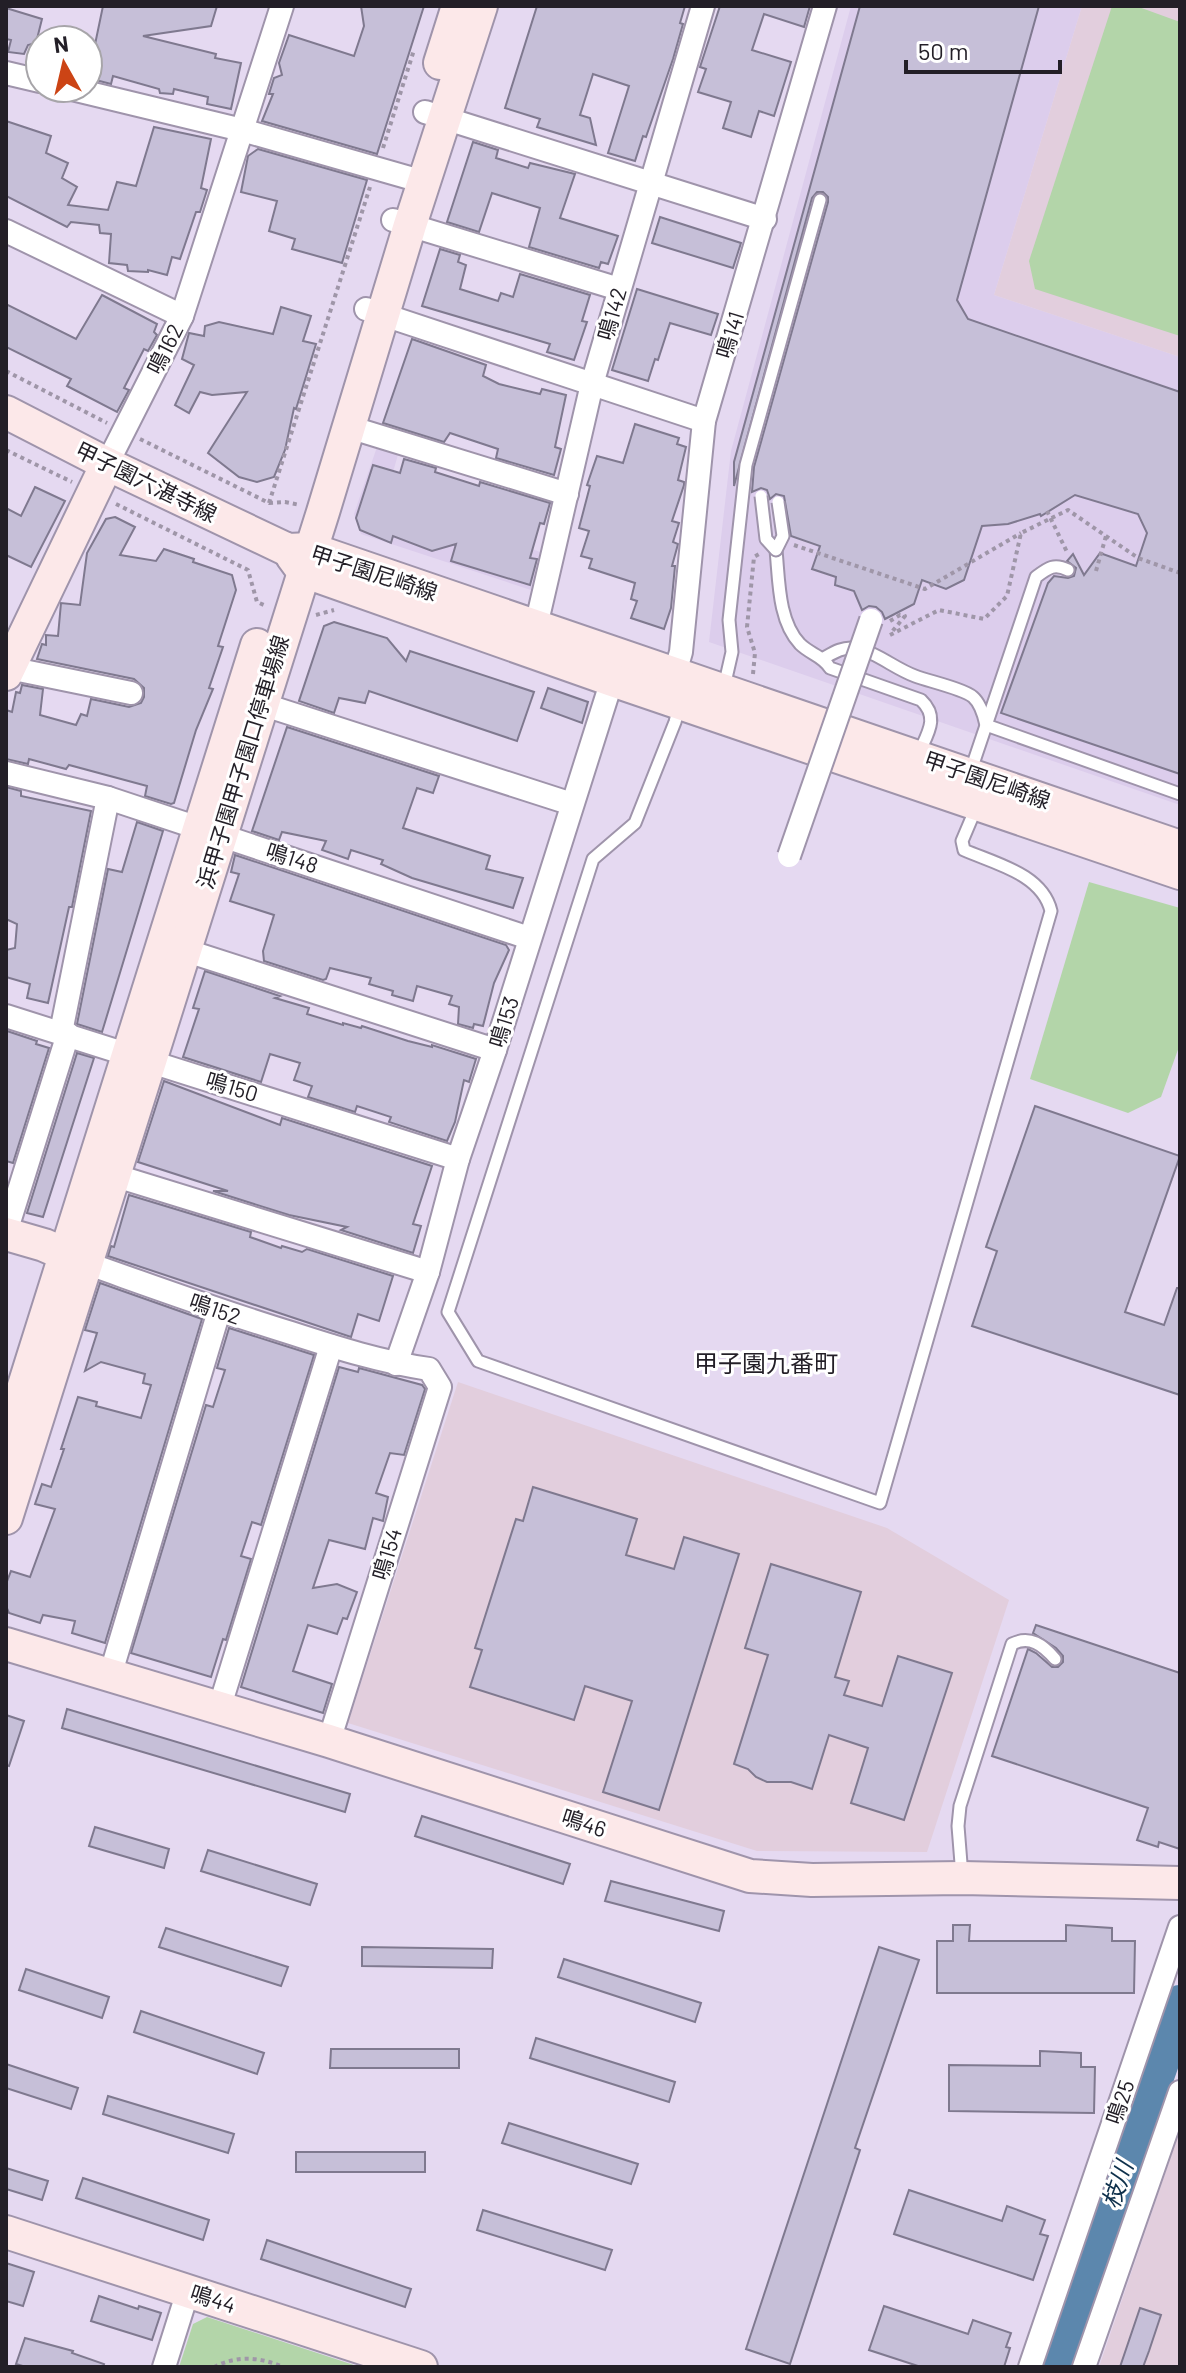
<svg xmlns="http://www.w3.org/2000/svg" width="1186" height="2373" font-family="Barlow,'Noto Sans JP',sans-serif">
  <rect width="100%" height="100%" fill="#e5d9f1"/>
  <g fill="#dccdec">
    <polygon points="851,6 1082,6 994,295 1180,357 1180,805 709,642 731,451"/>
    <polygon points="378,444 399,451 386,497 540,552 531,590 361,534 354,514"/>
  </g>
  <g fill="#e2cedd">
    <polygon points="1082,6 1180,6 1180,357 994,295"/>
    <polygon points="458,1382 887,1528 1009,1600 927,1852 757,1851 348,1723"/>
    <polygon points="1180,2130 1180,2367 1099,2367"/>
  </g>
  <g fill="#b3d5a9">
    <polygon points="1112,6 1136,6 1180,22 1180,336 1035,289 1029,261"/>
    <polygon points="1089,882 1180,908 1180,1044 1161,1097 1128,1113 1030,1079"/>
    <polygon points="207,2317 360,2367 179,2367 193,2324"/>
  </g>
  <g fill="none" stroke-linecap="round" stroke-linejoin="round">
    <polyline stroke="#5c87ad" stroke-width="38" points="1055,2367 1180,2004"/>
  </g>
  <g fill="#c6bfd8" stroke="#7f798f" stroke-width="2">
    <polygon points="103,6 217,6 211,26 143,36 216,54 215,58 241,63 231,109 207,104 208,97 174,89 173,94 160,93 159,89 113,76 111,84 88,78"/>
    <polygon points="361,6 424,6 377,154 262,121 273,94 269,94 274,78 282,75 279,63 289,35 354,56 364,26"/>
    <polygon points="537,6 685,6 680,23 683,24 673,59 646,137 643,136 635,161 608,153 629,86 593,74 580,115 590,118 596,145 537,127 540,119 505,108"/>
    <polygon points="720,6 810,6 804,27 764,14 752,50 791,62 774,116 759,111 751,137 723,128 731,102 698,92 706,69 700,67"/>
    <polygon points="860,6 1039,6 957,300 968,319 1180,392 1180,774 1001,713 1048,583 1054,576 1068,578 1074,576 1076,568 1067,561 1073,554 1084,575 1100,553 1136,566 1147,533 1138,514 1075,495 1041,516 1040,514 1008,524 982,526 964,580 946,589 922,580 914,604 885,619 882,612 876,607 869,606 862,610 854,591 835,585 836,577 812,569 820,546 791,536 784,496 776,494 770,499 767,490 761,488 752,492 754,467 828,202 828,197 823,192 817,192 812,198 734,486 734,462"/>
    <polygon points="6,8 42,19 36,43 28,45 24,54 8,52 11,40 6,39"/>
    <polygon points="6,121 51,136 46,153 68,163 62,178 77,187 68,205 108,210 117,182 136,186 154,127 211,139 201,188 207,190 200,212 196,212 180,259 172,257 167,275 148,270 148,272 128,271 127,265 109,263 111,234 100,233 99,225 71,222 67,227 6,196"/>
    <polygon points="473,142 498,150 496,158 528,168 530,163 575,174 560,218 618,236 608,264 601,262 599,268 529,247 540,208 492,193 479,232 447,222"/>
    <polygon points="258,149 367,180 342,263 292,249 295,239 269,231 277,201 241,192 248,156"/>
    <polygon points="660,217 741,243 733,268 652,243"/>
    <polygon points="440,249 460,255 458,262 466,265 460,289 498,301 501,293 513,297 520,274 590,295 582,321 587,322 574,360 547,352 550,344 422,306"/>
    <polygon points="637,289 718,314 711,335 670,323 658,360 655,359 648,381 612,370"/>
    <polygon points="102,295 157,324 154,332 157,335 148,351 144,349 124,388 129,390 117,412 67,386 71,379 6,347 6,304 76,339"/>
    <polygon points="281,307 311,316 303,341 316,344 296,409 294,408 285,450 274,477 257,482 239,477 208,453 247,392 212,395 200,392 189,413 175,405 194,365 182,359 189,333 204,336 205,326 219,322 273,334"/>
    <polygon points="412,339 486,365 483,376 499,384 540,394 542,389 566,395 555,447 561,449 554,475 496,458 498,449 450,433 444,442 383,423"/>
    <polygon points="635,424 679,438 677,444 686,447 678,480 684,482 684,485 672,521 679,523 673,542 678,544 672,566 675,566 671,608 664,629 631,618 637,601 631,599 635,583 589,568 592,559 581,556 589,531 579,528 590,486 587,485 597,456 623,463"/>
    <polygon points="404,459 436,468 435,472 479,486 480,482 550,503 544,524 540,523 530,558 537,559 530,585 451,561 456,544 432,551 393,536 391,543 360,530 356,518 373,465 400,473"/>
    <polygon points="35,487 65,501 31,567 6,555 6,508 21,516"/>
    <polygon points="115,517 135,527 120,555 156,561 164,549 194,559 193,562 232,575 236,590 218,646 223,647 209,688 213,689 196,730 174,803 171,804 145,796 147,786 69,765 66,769 29,759 28,764 6,759 6,710 12,712 16,692 20,693 22,685 43,689 40,715 76,725 81,714 87,716 91,699 129,707 141,703 144,697 144,688 134,679 37,659 42,644 46,645 46,635 58,636 61,603 80,605 87,553 106,519"/>
    <polygon points="334,622 387,638 406,661 410,651 534,692 517,741 369,691 365,703 339,698 334,713 299,701 324,626"/>
    <polygon points="548,688 588,702 582,723 541,708"/>
    <polygon points="287,727 439,776 433,793 417,788 403,828 490,856 486,869 523,878 513,908 412,878 381,864 383,860 351,850 348,859 322,850 326,841 282,832 279,840 252,831"/>
    <polygon points="6,787 21,791 21,796 91,811 72,907 69,907 48,1003 27,998 30,984 6,977 6,950 15,948 17,924 6,919"/>
    <polygon points="137,822 163,831 102,1032 77,1024 108,869 122,872"/>
    <polygon points="235,855 506,945 509,950 494,983 483,1026 474,1024 473,1028 458,1024 459,1007 449,1004 452,996 417,986 413,1001 392,995 393,991 369,984 371,978 330,968 326,979 323,980 264,961 263,951 274,915 230,901 239,874 231,872"/>
    <polygon points="205,971 280,996 275,998 309,1008 307,1014 343,1025 343,1023 361,1028 362,1026 408,1041 432,1047 432,1045 476,1059 469,1082 464,1080 455,1122 447,1141 389,1122 391,1117 357,1106 355,1112 308,1097 312,1086 294,1080 300,1063 270,1054 261,1082 183,1057 199,1009 193,1008"/>
    <polygon points="7,1031 37,1041 36,1044 49,1048 13,1163 6,1161"/>
    <polygon points="77,1053 94,1058 43,1217 27,1213"/>
    <polygon points="164,1081 280,1125 282,1118 432,1166 413,1224 421,1226 413,1253 341,1230 347,1227 289,1215 213,1191 228,1191 138,1162"/>
    <polygon points="1035,1106 1180,1156 1125,1312 1164,1325 1177,1288 1180,1288 1180,1395 972,1326 997,1251 986,1247"/>
    <polygon points="129,1195 251,1232 250,1237 281,1248 282,1246 302,1252 307,1249 393,1276 379,1321 358,1314 351,1337 108,1256 111,1246 114,1247"/>
    <polygon points="100,1283 202,1319 105,1643 72,1633 75,1621 43,1615 40,1623 9,1613 6,1606 6,1584 11,1571 30,1577 55,1509 35,1504 42,1484 51,1487 64,1449 61,1449 78,1397 97,1402 96,1406 141,1418 151,1385 143,1383 145,1374 101,1362 85,1371 97,1333 85,1330"/>
    <polygon points="229,1328 314,1355 261,1525 252,1522 241,1556 251,1559 226,1640 223,1639 211,1677 131,1653 206,1405 213,1407 225,1370 217,1368"/>
    <polygon points="339,1367 358,1372 359,1368 422,1385 425,1389 404,1455 390,1453 376,1493 388,1497 383,1521 373,1518 365,1549 329,1540 313,1588 337,1584 357,1592 347,1619 343,1618 337,1634 308,1625 293,1671 332,1684 323,1713 241,1687"/>
    <polygon points="533,1487 637,1519 626,1555 674,1569 684,1537 739,1554 659,1810 603,1792 632,1701 585,1686 574,1720 470,1687 482,1650 475,1648 516,1519 523,1521"/>
    <polygon points="771,1564 861,1592 835,1677 849,1681 844,1695 882,1706 898,1656 952,1673 904,1820 851,1803 868,1748 829,1735 812,1789 791,1782 767,1782 756,1777 748,1769 734,1764 768,1655 745,1648"/>
    <polygon points="1036,1625 1180,1673 1180,1849 1159,1842 1158,1847 1137,1840 1148,1808 992,1756 1028,1649 1036,1653 1052,1667 1058,1667 1063,1662 1063,1656 1056,1648 1033,1633"/>
    <polygon points="67,1709 350,1794 345,1812 62,1728"/>
    <polygon points="6,1715 24,1721 9,1766 6,1765"/>
    <polygon points="422,1816 570,1864 563,1884 415,1836"/>
    <polygon points="95,1827 169,1849 164,1868 89,1846"/>
    <polygon points="208,1850 317,1884 310,1905 201,1871"/>
    <polygon points="611,1881 724,1911 719,1931 605,1901"/>
    <polygon points="953,1925 970,1925 969,1941 1066,1941 1066,1925 1112,1928 1112,1941 1135,1941 1134,1993 937,1993 937,1941 953,1941"/>
    <polygon points="166,1928 288,1967 281,1986 159,1947"/>
    <polygon points="362,1947 493,1949 492,1968 362,1966"/>
    <polygon points="879,1947 919,1960 855,2148 860,2150 790,2364 746,2349"/>
    <polygon points="564,1959 701,2003 695,2022 558,1977"/>
    <polygon points="26,1969 109,1997 102,2018 19,1990"/>
    <polygon points="141,2011 264,2053 257,2074 134,2032"/>
    <polygon points="536,2038 675,2082 669,2102 530,2058"/>
    <polygon points="331,2049 459,2049 459,2068 330,2068"/>
    <polygon points="1040,2051 1081,2053 1081,2067 1095,2067 1094,2113 949,2111 949,2065 1040,2066"/>
    <polygon points="6,2064 78,2088 71,2109 6,2088"/>
    <polygon points="108,2096 234,2134 228,2153 103,2114"/>
    <polygon points="509,2123 638,2164 631,2184 502,2143"/>
    <rect x="296" y="2152" width="129" height="20"/>
    <polygon points="6,2168 48,2181 42,2200 6,2189"/>
    <polygon points="83,2178 209,2220 203,2240 76,2198"/>
    <polygon points="909,2190 1002,2221 1007,2206 1045,2220 1040,2234 1048,2236 1033,2280 894,2234"/>
    <polygon points="483,2210 612,2250 605,2270 477,2230"/>
    <polygon points="267,2240 411,2289 405,2307 261,2259"/>
    <polygon points="6,2263 34,2272 23,2306 6,2301"/>
    <polygon points="99,2296 138,2309 139,2306 161,2313 152,2340 91,2321"/>
    <polygon points="884,2306 968,2334 973,2320 1011,2333 1006,2347 1010,2348 1004,2367 921,2367 869,2350"/>
    <polygon points="1140,2308 1161,2315 1149,2351 1143,2367 1120,2367"/>
    <polygon points="25,2338 73,2351 72,2353 104,2364 103,2367 26,2367 16,2364"/>
  </g>
  <g fill="none" stroke-linecap="round" stroke-linejoin="round">
    <g stroke="#9f94ab" stroke-width="15">
      <g id="lane">
        <path d="M776 550C779 580 778 621 800 644 810 654 823 656 830 668L921 700C940 718 927 734 918 755"/>
        <path d="M824 658C833 653 842 647 853 648 876 651 893 668 915 676 928 681 964 689 973 697 981 704 984 716 986 725L1180 794"/>
        <polyline points="724,687 732,652 729,620 746,465 820,200"/>
        <path d="M679 707 675 722 635 823 593 859 448 1312 478 1361 880 1503 1051 911C1042 874 996 864 964 850L962 841 976 808"/>
        <path d="M970 773 1036 577C1048 568 1054 563 1068 570"/>
        <path d="M962 1876 958 1826 960 1806 1012 1644C1030 1635 1043 1645 1055 1659"/>
      </g>
    </g>
    <g stroke="#9f94ab" stroke-width="26">
      <g id="street">
        <polyline points="6,73 40,81"/>
        <polyline points="68,88 242,130 424,182"/>
        <polyline points="425,112 765,219"/>
        <polyline points="393,220 619,289"/>
        <polyline points="6,231 182,316"/>
        <polyline points="366,309 704,421"/>
        <polyline points="349,427 567,494"/>
        <polyline points="107,464 182,316 282,6"/>
        <polyline points="536,626 592,384 703,6"/>
        <polyline points="9,668 131,693"/>
        <polyline points="675,673 681,652 704,421 825,6"/>
        <polyline points="249,700 572,804"/>
        <polyline points="6,773 108,798 529,938"/>
        <polyline points="184,950 495,1050"/>
        <polyline points="6,1016 458,1159"/>
        <polyline points="61,1032 108,798"/>
        <polyline points="113,1175 428,1272"/>
        <polyline points="6,1232 68,1034"/>
        <path d="M86 1263C154 1287 222 1312 291 1333 337 1348 382 1362 429 1369L440 1387 329 1741"/>
        <polyline points="396,1364 428,1272 458,1159 495,1050 612,680"/>
        <polyline points="110,1676 219,1311"/>
        <polyline points="219,1709 331,1346"/>
        <polyline points="164,2367 188,2291"/>
        <polyline points="1030,2367 1180,1927"/>
        <polyline points="1084,2367 1180,2092"/>
      </g>
    </g>
    <g stroke="#9f94ab" stroke-width="36">
      <g id="secondary">
        <polyline points="440,63 458,6"/>
        <polyline points="6,412 107,464 288,550 310,549 1180,847"/>
        <polyline points="292,556 303,571 612,680 1180,873"/>
        <polyline points="6,674 107,464"/>
        <polyline points="6,1234 44,1245 83,1262"/>
        <polyline points="6,1443 257,645"/>
        <polyline points="6,1518 323,512 410,225 481,6"/>
        <polyline points="6,1644 329,1741 750,1876 812,1880 962,1878 1180,1883"/>
        <polyline points="6,2232 421,2367"/>
      </g>
    </g>
    <g stroke="#9f96a8" stroke-width="4" stroke-dasharray="4 4" stroke-linecap="butt">
      <polyline points="383,148 414,50"/>
      <polyline points="6,371 107,423"/>
      <polyline points="140,439 269,503 285,502 300,505"/>
      <polyline points="6,450 72,482"/>
      <polyline points="269,503 370,187"/>
      <polyline points="116,504 248,570 257,602 266,606"/>
      <polyline points="1047,511 1068,554"/>
      <polyline points="794,545 925,589 1021,533"/>
      <polyline points="1096,571 1106,536"/>
      <polyline points="316,615 334,610"/>
      <polyline points="890,621 900,615 905,616 891,633"/>
      <polyline points="890,635 939,610 984,619 1007,596 1021,533 1068,510 1138,558 1180,573"/>
      <polyline points="753,674 755,653 747,627 754,557 761,553"/>
      <path d="M214 2367C237 2355 260 2357 283 2367"/>
    </g>
    <use href="#lane" stroke="#fff" stroke-width="11"/>
    <use href="#street" stroke="#fff" stroke-width="22"/>
    <use href="#secondary" stroke="#fce8e9" stroke-width="32"/>
    <g stroke="#9f94ab" stroke-width="15" stroke-linecap="butt">
      <polyline id="lane-bridge" points="761,496 766,539 776,550 783,536 778,502"/>
    </g>
    <g stroke="#9f94ab" stroke-width="26" stroke-linecap="butt">
      <polyline id="street-bridge" points="789,856 871,620"/>
    </g>
    <use href="#lane-bridge" stroke="#fff" stroke-width="11"/>
    <use href="#street-bridge" stroke="#fff" stroke-width="22"/>
  </g>
  <g text-anchor="middle" stroke-width="6" stroke-linejoin="round" paint-order="stroke">
    <g font-size="22" fill="#231f27" stroke="#fff">
      <text transform="translate(612 314) rotate(-74)" y="8">鳴142</text>
      <text transform="translate(730 335) rotate(-73)" y="8">鳴141</text>
      <text transform="translate(165 349) rotate(-63)" y="8">鳴162</text>
      <text transform="translate(146 482) rotate(26)" y="8">甲子園六湛寺線</text>
      <text transform="translate(374 573) rotate(18)" y="8">甲子園尼崎線</text>
      <text transform="translate(243 762) rotate(-73)" y="8">浜甲子園甲子園口停車場線</text>
      <text transform="translate(987 780) rotate(19)" y="8">甲子園尼崎線</text>
      <text transform="translate(292 858) rotate(18)" y="8">鳴148</text>
      <text transform="translate(504 1022) rotate(-73)" y="8">鳴153</text>
      <text transform="translate(232 1087) rotate(17)" y="8">鳴150</text>
      <text transform="translate(215 1309) rotate(19)" y="8">鳴152</text>
      <text transform="translate(387 1554) rotate(-73)" y="8">鳴154</text>
      <text transform="translate(584 1823) rotate(18)" y="8">鳴46</text>
      <text transform="translate(1120 2102) rotate(-71)" y="8">鳴25</text>
      <text transform="translate(213 2299) rotate(18)" y="8">鳴44</text>
    </g>
    <g font-size="24" fill="#231f27" stroke="#fff">
      <text x="766" y="1372">甲子園九番町</text>
    </g>
    <g font-size="24" font-style="italic" fill="#0e304b" stroke="#fff">
      <text transform="translate(1118 2185) rotate(-71)" y="8">枝川</text>
    </g>
  </g>
  <rect width="1186" height="2373" fill="none" stroke="#231f27" stroke-width="16"/>
  <g transform="translate(64 64) rotate(352)"><circle r="38" fill="#ffffff" stroke="#a7a5a9" stroke-width="2"/>
  <path d="M0-6L14 30L0 20L-14 30Z" fill="#cc4415"/>
  <text y="-12" font-size="22" font-weight="bold" text-anchor="middle" fill="#231f27">N</text>
  </g>
  <path d="M906 60v12h154v-12" fill="none" stroke="#231f27" stroke-width="4"/>
  <text x="918" y="60" font-size="24" fill="#231f27" stroke="#ffffff" stroke-width="6" paint-order="stroke">50 m</text>
</svg>
